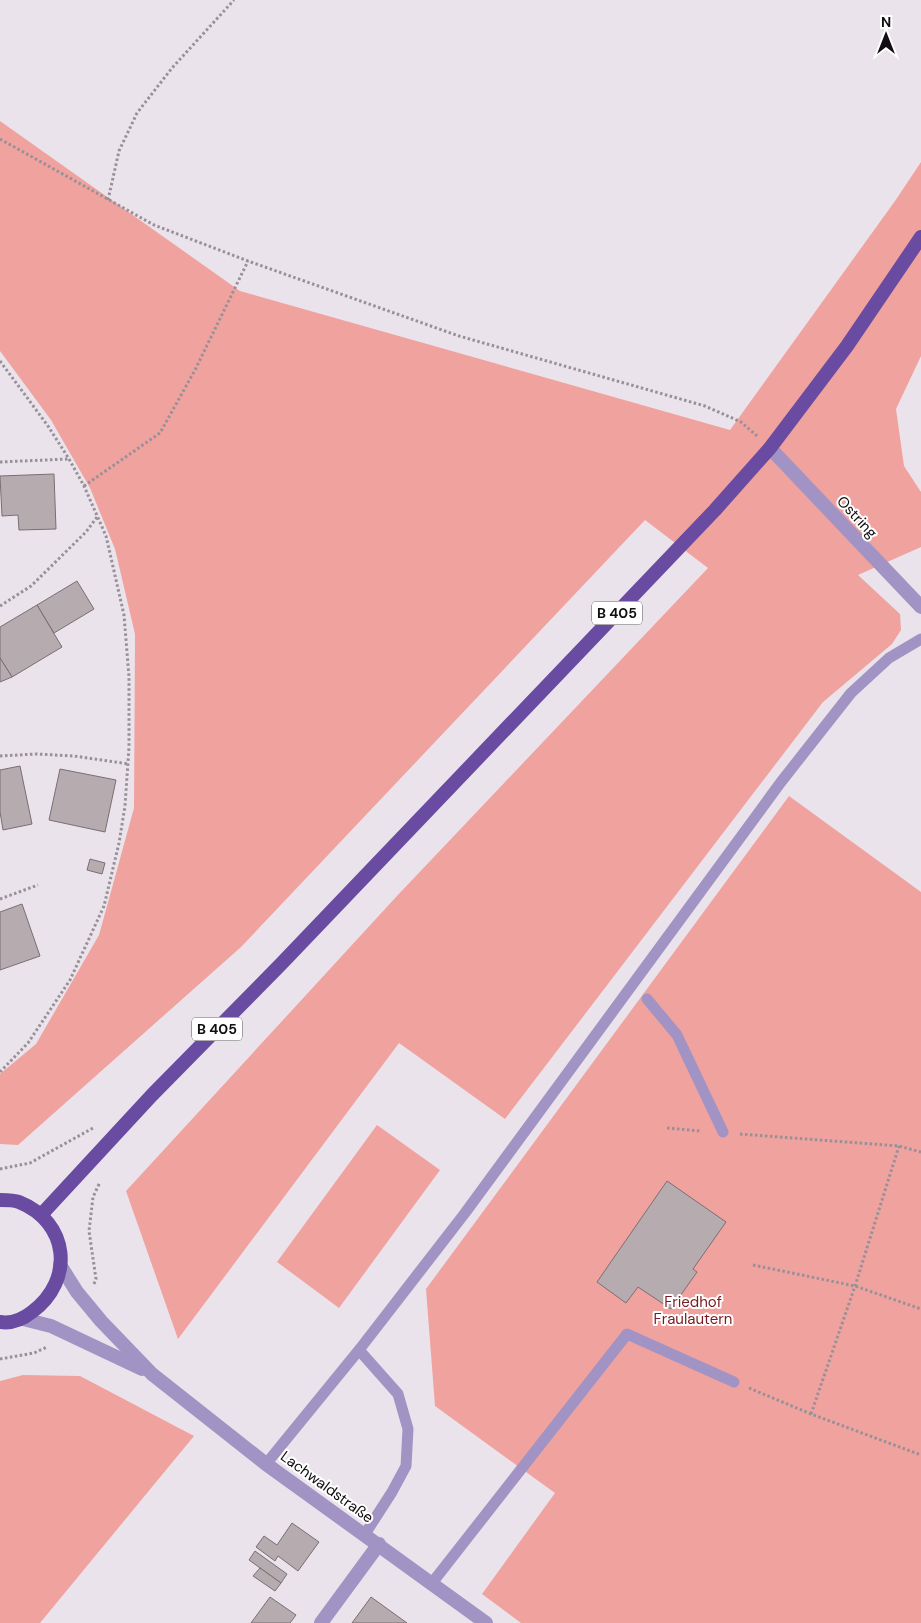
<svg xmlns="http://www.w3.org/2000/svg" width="921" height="1623" font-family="'DM Sans',sans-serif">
  <rect width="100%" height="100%" fill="#ebe3eb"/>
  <g fill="#f0a29f">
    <polygon points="0,121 240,291 730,430 895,201 921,162 921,356 896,409 904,466 921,492 921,547 858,575 900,614 901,630 892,644 823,702 505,1119 399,1043 178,1339 126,1191 396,897 708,568 645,520 241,947 18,1145 0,1144 0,1074 36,1044 99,935 134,808 135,634 115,549 90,488 51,420 0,351"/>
    <polygon points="789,796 921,892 921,1623 521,1623 482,1594 555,1493 435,1406 426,1289"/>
    <polygon points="377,1125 440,1170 339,1308 277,1262"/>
    <polygon points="23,1375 80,1376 194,1436 40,1623 0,1623 0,1381"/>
  </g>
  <g fill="#b6abaf" stroke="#796f73">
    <polygon points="54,474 56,529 19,530 18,515 2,516 0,476"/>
    <polygon points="77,581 94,609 54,633 37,605"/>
    <polygon points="37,605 62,647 12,677 0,658 0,627"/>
    <polygon points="0,658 12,677 0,682"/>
    <polygon points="20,766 32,824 3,830 0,812 0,770"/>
    <polygon points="60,769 116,780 105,832 49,820"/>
    <polygon points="90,859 105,863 102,874 87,870"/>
    <polygon points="22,904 40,956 0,970 0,912"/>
    <polygon points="667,1181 726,1222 693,1269 697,1272 671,1309 638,1287 626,1303 597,1282"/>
    <polygon points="292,1523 319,1542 298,1571 278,1556 275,1561 256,1547 264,1536 277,1545"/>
    <polygon points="255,1551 287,1574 281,1583 249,1560"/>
    <polygon points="260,1568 281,1583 275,1591 253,1576"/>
    <polygon points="270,1597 296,1615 290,1623 251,1623"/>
    <polygon points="371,1597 407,1623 352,1623"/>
  </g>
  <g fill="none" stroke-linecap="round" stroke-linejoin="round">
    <g stroke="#979197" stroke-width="3" stroke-dasharray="2.5 2.5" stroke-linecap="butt">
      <polyline points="0,139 154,225 248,261 459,336 705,406 741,422 757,436"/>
      <polyline points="108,200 119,151 137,113 172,68 234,0"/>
      <polyline points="0,361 48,426 69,459 84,486 106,536 124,615 129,677 129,747 125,806 119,843 104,906 70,980 28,1043 0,1072"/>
      <polyline points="0,462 68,459"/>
      <polyline points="84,486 160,433 195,370 248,261"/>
      <polyline points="0,606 31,586 86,532 97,517"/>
      <polyline points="0,756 36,754 74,756 129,764"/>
      <polyline points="0,899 38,885"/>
      <polyline points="667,1128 701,1131"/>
      <polyline points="740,1134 899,1146 921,1152"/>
      <polyline points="0,1169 30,1163 93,1128"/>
      <polyline points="753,1265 855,1286 921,1309"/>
      <polyline points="94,1284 96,1279 89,1231 93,1197 100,1182"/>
      <polyline points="0,1359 34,1353 47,1347"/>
      <polyline points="749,1388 811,1414 921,1455"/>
      <polyline points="811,1414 855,1286 899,1146"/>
    </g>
    <g stroke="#a194c4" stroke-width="11">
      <polyline points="647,999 677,1035 723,1132"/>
      <polyline points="359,1350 398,1394 408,1429 406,1466 392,1492 365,1534"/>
      <polyline points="266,1464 359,1350 465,1213 781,782 851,693 889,658 921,639"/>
      <polyline points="432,1583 627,1334 734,1382"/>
    </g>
    <g stroke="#a194c4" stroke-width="14">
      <polyline points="770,448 921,607"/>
      <polyline points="60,1265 77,1292 101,1321 152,1374 266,1464 486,1623"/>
      <polyline points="23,1319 51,1326 142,1369"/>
      <polyline points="321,1623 379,1544"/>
    </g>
    <g stroke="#6a4ba2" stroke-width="14">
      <path d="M0 1200C6 1200 14 1200 19 1202 69 1222 75 1280 32 1312 23 1319 12 1324 0 1322"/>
      <polyline points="41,1215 152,1095 282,963 715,510 770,448 847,346 921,237"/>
    </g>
  </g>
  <g text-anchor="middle" stroke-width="4" stroke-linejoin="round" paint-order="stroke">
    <g fill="#fff" stroke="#585658" stroke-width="1">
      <rect x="592" y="601.5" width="50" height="23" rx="4"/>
      <rect x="192" y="1017.5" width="50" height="23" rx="4"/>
    </g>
    <g font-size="14" font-weight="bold" fill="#110e11">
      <text x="617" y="618">B 405</text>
      <text x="217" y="1034">B 405</text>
    </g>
    <g font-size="15" fill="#110e11" stroke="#fff">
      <text transform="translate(857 517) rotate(47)" y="5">Ostring</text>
      <text transform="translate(327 1487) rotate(36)" y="5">Lachwaldstraße</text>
    </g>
    <g font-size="15" fill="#791a22" stroke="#fff">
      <text x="693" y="1307">Friedhof<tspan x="693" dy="17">Fraulautern</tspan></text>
    </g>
  </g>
  <g transform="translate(886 35)" stroke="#ffffff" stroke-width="4" paint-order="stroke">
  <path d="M0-4L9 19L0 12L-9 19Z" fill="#110e11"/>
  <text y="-8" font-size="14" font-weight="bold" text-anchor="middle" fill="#110e11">N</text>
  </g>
</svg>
